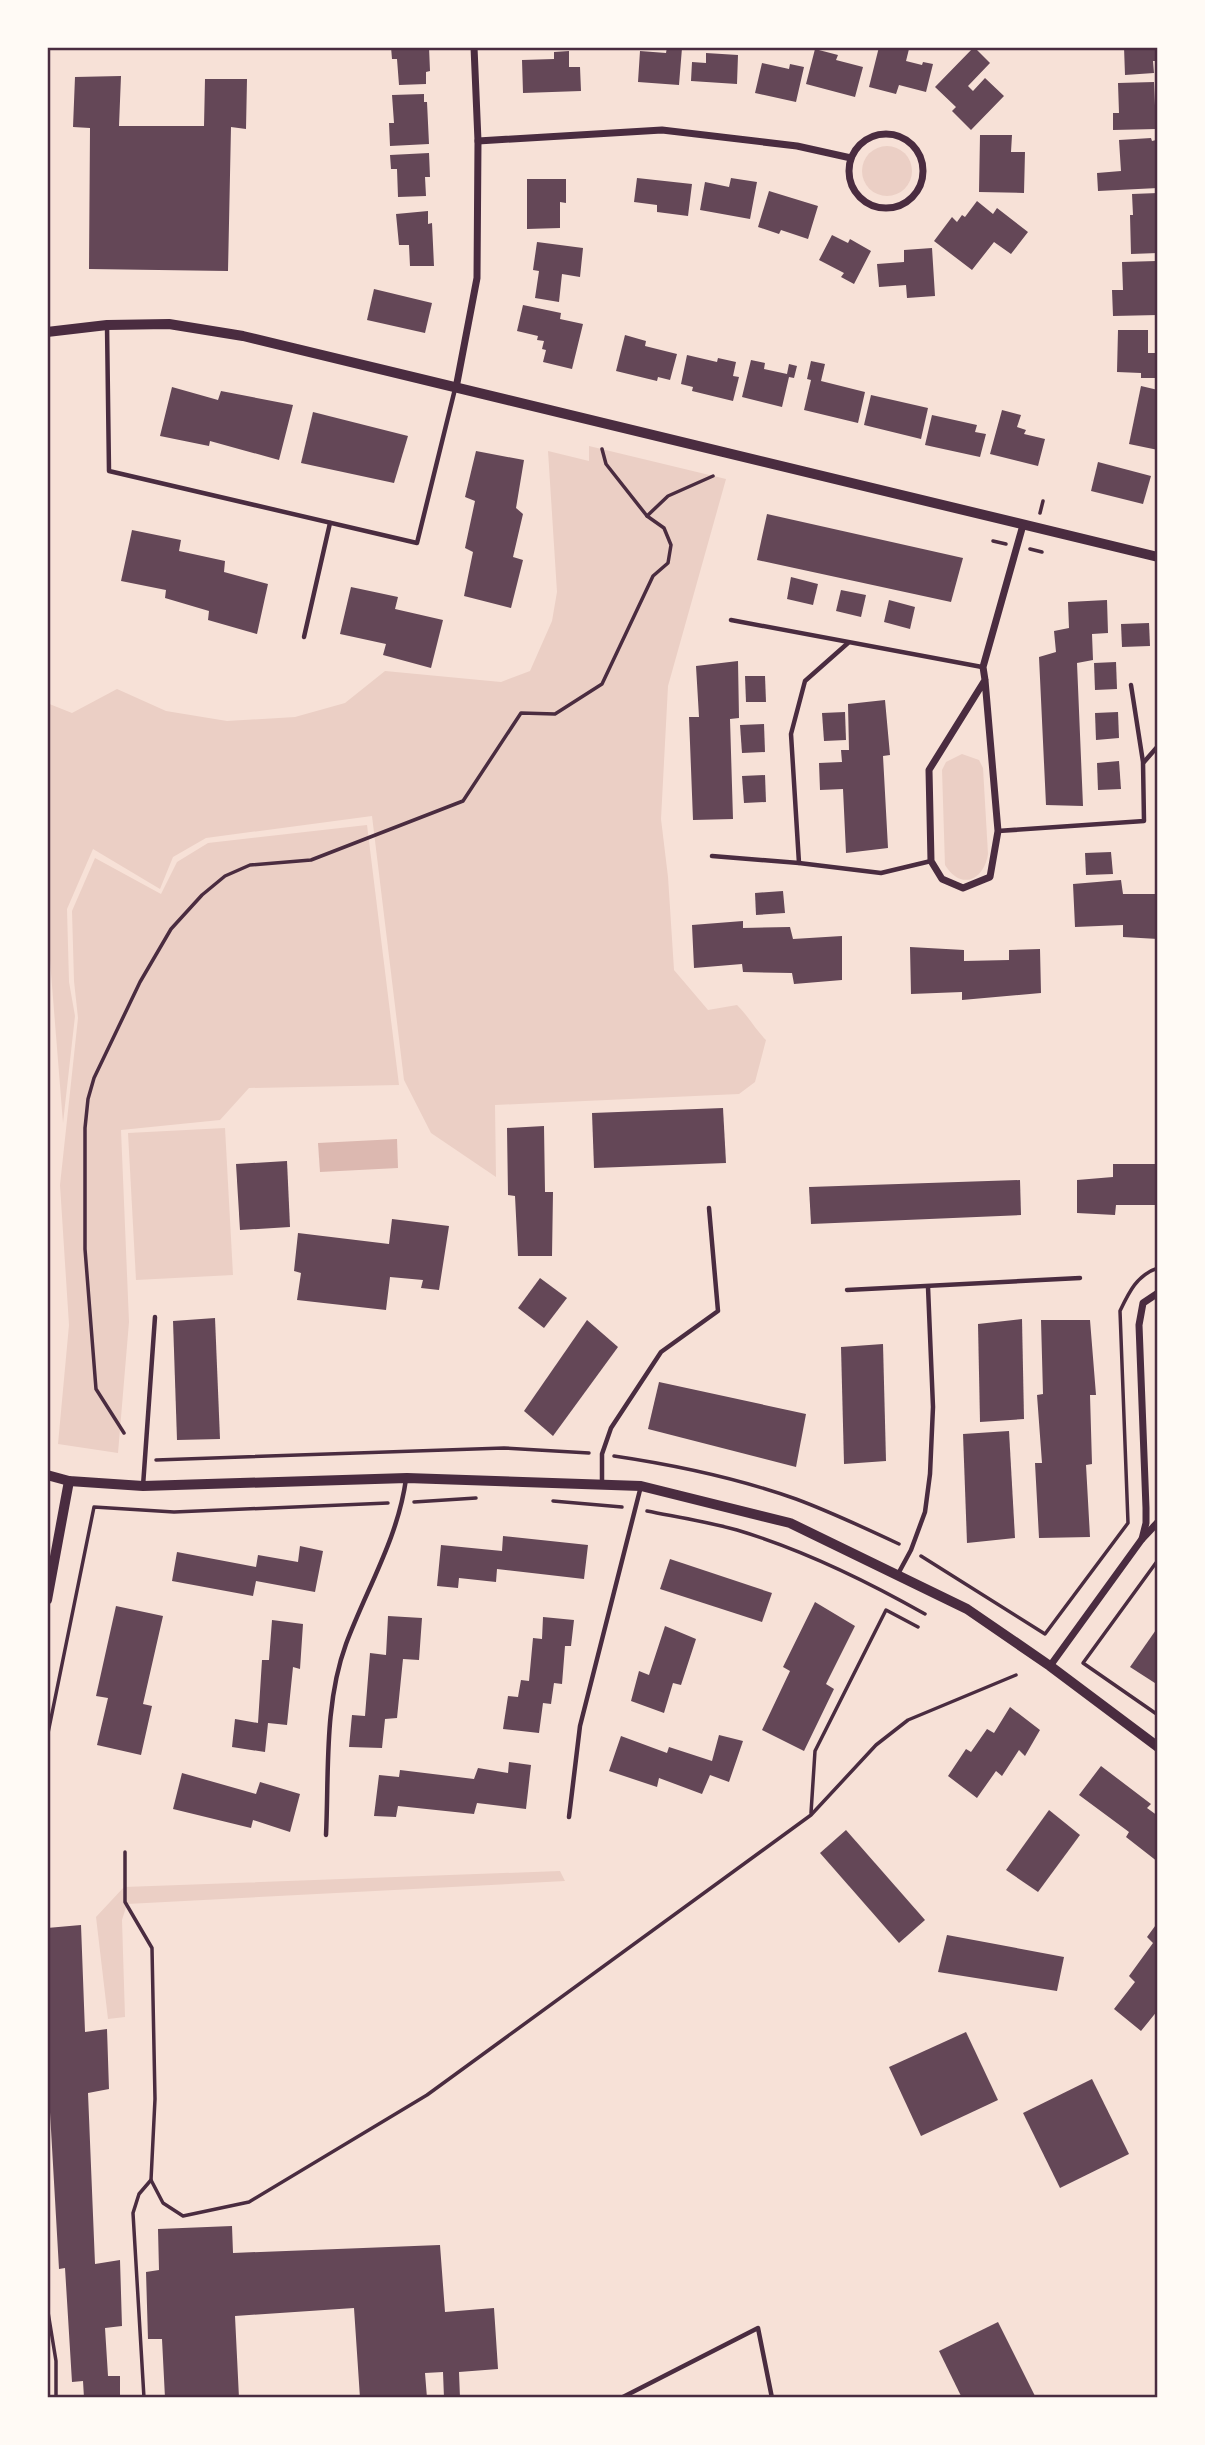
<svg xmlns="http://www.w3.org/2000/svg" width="1205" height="2445" font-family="'Work Sans',sans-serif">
  <rect width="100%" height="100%" fill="#f7e1d7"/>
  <g fill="#ebcfc5">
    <circle cx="887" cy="171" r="25"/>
    <path d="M589 446 726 479 668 686 661 819 668 877 674 970 708 1010 737 1005C749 1017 755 1029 766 1040L755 1082 739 1094 495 1105 496 1177 431 1133 404 1080 372 816 206 838 173 857 160 889 93 849 67 909 69 982 75 1016 63 1123 47 923V703L72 713 117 689 166 711 227 721 295 717 345 703 385 671 501 682 530 671 552 621 557 592 548 451 589 461Z"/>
    <path d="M962 754 979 760 983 768 988 854C984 880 961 891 945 865L942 770 946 762Z"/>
    <polygon points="367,825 399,1085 249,1088 220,1120 121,1130 129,1322 118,1453 58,1444 69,1325 60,1185 78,1018 74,981 72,911 95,858 161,894 177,862 208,843"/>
    <polygon points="225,1128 233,1275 136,1280 128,1133"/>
    <polygon points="560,1871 565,1881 127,1904 122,1920 125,2017 108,2019 96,1917 124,1887"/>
  </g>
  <polygon fill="#dcb8b0" points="397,1139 398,1168 320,1172 318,1143"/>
  <g fill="#644757">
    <polygon points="391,47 429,47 430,71 426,72 426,84 399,85 397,59 392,59"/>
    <polygon points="667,47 682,48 679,85 638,82 640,51 666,53"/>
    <polygon points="879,47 909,49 906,61 922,65 923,62 933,64 926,92 899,85 896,94 869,87"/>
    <polygon points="974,47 990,63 968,86 973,91 985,78 1004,96 971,130 952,111 956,107 935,87"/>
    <polygon points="1124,47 1157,47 1158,61 1153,61 1154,73 1125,75"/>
    <polygon points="815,49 838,55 836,60 863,67 855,97 806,84"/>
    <polygon points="569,51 569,67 580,67 581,91 523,93 522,60 554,59 554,52"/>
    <polygon points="706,53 738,55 737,84 691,81 692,62 706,63"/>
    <polygon points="762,63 789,69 790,64 804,67 796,102 755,93"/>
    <polygon points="121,76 119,126 204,126 205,79 247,79 246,129 231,127 228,271 89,269 90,128 73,127 75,77"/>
    <polygon points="1154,82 1156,129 1113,130 1113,113 1119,113 1118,83"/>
    <polygon points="424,94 424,102 427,102 429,144 390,146 389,123 394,123 392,95"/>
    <polygon points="980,135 1012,135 1011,152 1025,152 1024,193 979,192"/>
    <polygon points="1151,138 1152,141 1156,140 1158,188 1098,191 1097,173 1121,171 1119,140"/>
    <polygon points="429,153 430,177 425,177 426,196 398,197 397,169 391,169 390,155"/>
    <polygon points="637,178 692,184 688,216 657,212 657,205 634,202"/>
    <polygon points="731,178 757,182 750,219 700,210 705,182 729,187"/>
    <polygon points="527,179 566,179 566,203 560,202 560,228 527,229"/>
    <polygon points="769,191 818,206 808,239 781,230 779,234 758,227"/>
    <polygon points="1158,193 1158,253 1131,254 1130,215 1133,215 1132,194"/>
    <polygon points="977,201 993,214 997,208 1028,232 1011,254 994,242 972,270 934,241 952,217 957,222 962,215 965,217"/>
    <polygon points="428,211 428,224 432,223 434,266 410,266 409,245 399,245 396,214"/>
    <polygon points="832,235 848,243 850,239 871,251 854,284 841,277 844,273 819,260"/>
    <polygon points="537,242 583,248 580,277 562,274 559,302 535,298 539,271 533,270"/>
    <polygon points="932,248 935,296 907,298 906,285 879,287 877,264 904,262 904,250"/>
    <polygon points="1156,261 1158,315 1113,316 1112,290 1123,290 1122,262"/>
    <polygon points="374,289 432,303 425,333 367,320"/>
    <polygon points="523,305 561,313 560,319 583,324 572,369 543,362 546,350 542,349 544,341 537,340 538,336 517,331"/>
    <polygon points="1118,330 1148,330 1148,353 1158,353 1158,378 1141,378 1141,373 1117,372"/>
    <polygon points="625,335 646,341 645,346 677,354 670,380 658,377 657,381 616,371"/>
    <polygon points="687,355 717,362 718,358 736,362 733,376 739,377 733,401 692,391 693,387 681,384"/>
    <polygon points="751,360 765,363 764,369 787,374 789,364 797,366 794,378 789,377 782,407 742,397"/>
    <polygon points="811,361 825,364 821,381 865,392 858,423 804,410 811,380 807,379"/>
    <polygon points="1141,386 1158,390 1158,450 1129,444"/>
    <polygon points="172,387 218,400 221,391 293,405 279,460 210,441 209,446 160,436"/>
    <polygon points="871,395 928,408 921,439 864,425"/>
    <polygon points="1002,410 1021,415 1017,427 1026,430 1024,434 1045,439 1038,466 990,454"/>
    <polygon points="313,412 408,436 394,483 301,463"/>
    <polygon points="932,415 977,425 975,432 986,434 980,457 925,445"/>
    <polygon points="476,451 524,460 516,508 523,514 513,557 523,560 511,608 464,596 473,552 465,548 475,501 465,497"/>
    <polygon points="1098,462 1151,476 1143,504 1091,491"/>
    <polygon points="767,514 963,558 951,602 757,560"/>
    <polygon points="132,530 181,540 179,551 225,561 224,572 268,584 257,634 208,620 209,611 165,598 166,590 121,581"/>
    <polygon points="791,577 818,584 813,605 787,599"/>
    <polygon points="351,587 398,597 395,609 443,620 431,668 383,655 386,644 340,634"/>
    <polygon points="841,590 866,595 861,617 836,611"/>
    <polygon points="889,600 915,607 910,629 884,622"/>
    <polygon points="1107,600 1108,633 1092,634 1093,660 1077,663 1083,806 1046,805 1039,657 1056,652 1054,631 1069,628 1068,602"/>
    <polygon points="1149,623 1150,646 1122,647 1121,624"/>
    <polygon points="738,661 739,718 730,719 733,819 693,820 689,717 699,717 696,666"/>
    <polygon points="1116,662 1117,689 1095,690 1094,663"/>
    <polygon points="745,676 765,676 766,702 746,702"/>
    <polygon points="885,700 890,755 883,756 888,848 846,853 843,789 820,790 819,763 842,762 841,750 849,750 848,704"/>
    <polygon points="845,712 846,740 824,741 822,713"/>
    <polygon points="1118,712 1119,738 1096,740 1095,713"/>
    <polygon points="764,724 765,752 742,753 740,725"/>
    <polygon points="1119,761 1121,789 1098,790 1097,763"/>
    <polygon points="765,775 766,802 744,803 742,776"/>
    <polygon points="1111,852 1113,874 1086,875 1085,853"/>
    <polygon points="1121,880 1123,894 1158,894 1158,939 1123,937 1123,925 1075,927 1073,884"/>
    <polygon points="783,891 785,913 756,915 755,893"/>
    <polygon points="743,921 743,928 790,927 793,939 842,936 842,980 794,984 792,973 743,972 742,964 694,968 692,925"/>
    <polygon points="910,947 964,950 964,961 1009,960 1009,950 1040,949 1041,993 962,1000 962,992 911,994"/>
    <polygon points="723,1108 726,1163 594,1168 592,1113"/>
    <polygon points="544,1126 545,1192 553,1192 552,1256 518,1256 515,1196 508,1195 507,1128"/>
    <polygon points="287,1161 290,1227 240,1230 236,1164"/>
    <polygon points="1113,1164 1158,1164 1158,1205 1116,1205 1115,1215 1077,1213 1077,1180 1113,1177"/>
    <polygon points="1020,1180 1021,1215 811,1224 809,1187"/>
    <polygon points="392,1219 449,1226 439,1290 421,1288 423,1280 390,1277 386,1310 297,1300 301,1273 294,1271 298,1233 389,1244"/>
    <polygon points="540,1278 567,1298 544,1328 518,1308"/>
    <polygon points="215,1318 220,1439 177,1440 173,1321"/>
    <polygon points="1022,1319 1024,1419 980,1422 978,1324"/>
    <polygon points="587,1320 618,1347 553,1436 524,1411"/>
    <polygon points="1041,1320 1090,1320 1096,1395 1090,1395 1092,1464 1086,1465 1090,1537 1039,1538 1035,1463 1042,1463 1037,1395 1043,1394"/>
    <polygon points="883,1344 886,1461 844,1464 841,1347"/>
    <polygon points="659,1382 806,1414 796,1467 648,1429"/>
    <polygon points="1009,1431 1015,1538 967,1543 963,1434"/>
    <polygon points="503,1536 588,1545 584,1579 497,1569 496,1582 459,1578 458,1588 437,1586 441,1545 502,1551"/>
    <polygon points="300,1546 323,1551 315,1592 256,1581 253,1596 172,1581 177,1552 256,1567 258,1555 298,1562"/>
    <polygon points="670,1559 772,1593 762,1622 660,1589"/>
    <polygon points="815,1602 855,1626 826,1684 834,1689 804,1751 762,1730 790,1671 783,1667"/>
    <polygon points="116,1606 163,1616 143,1704 152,1706 141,1755 97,1745 108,1698 96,1696"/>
    <polygon points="388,1616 422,1618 419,1660 403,1659 397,1718 385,1719 382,1748 349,1747 352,1715 365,1716 370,1653 386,1655"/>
    <polygon points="543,1617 574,1620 571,1646 565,1646 562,1684 554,1683 551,1704 543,1703 539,1733 503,1729 508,1696 518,1697 521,1680 529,1681 533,1638 542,1639"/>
    <polygon points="272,1620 303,1624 300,1669 293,1667 287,1725 268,1723 265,1752 232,1747 235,1719 258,1723 262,1660 269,1660"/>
    <polygon points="665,1626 696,1639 681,1685 673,1683 664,1713 631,1701 639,1671 649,1675"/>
    <polygon points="1158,1627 1158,1685 1130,1667"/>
    <polygon points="1010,1707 1040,1730 1025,1756 1019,1750 1002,1776 996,1771 977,1798 948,1776 966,1749 971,1752 987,1729 994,1733"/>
    <polygon points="719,1735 743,1741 729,1782 710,1775 702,1794 659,1778 657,1787 609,1771 621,1736 667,1753 669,1747 712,1761"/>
    <polygon points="509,1762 531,1765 526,1809 477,1803 474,1814 398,1806 396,1817 374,1816 379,1775 399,1777 400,1770 474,1779 478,1768 508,1773"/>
    <polygon points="1101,1766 1151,1804 1147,1808 1158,1816 1158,1862 1126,1837 1129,1832 1079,1795"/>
    <polygon points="182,1773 256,1794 260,1782 300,1794 290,1832 253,1820 251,1828 173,1809"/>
    <polygon points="1049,1810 1080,1835 1038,1892 1006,1870"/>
    <polygon points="846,1830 925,1920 899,1943 820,1853"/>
    <polygon points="1158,1922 1158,2010 1141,2031 1114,2009 1135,1982 1129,1976 1153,1943 1147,1937"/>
    <polygon points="81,1925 85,2032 107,2029 109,2089 88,2093 95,2264 120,2260 122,2326 105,2328 108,2376 120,2376 120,2398 84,2398 83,2381 72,2382 65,2268 59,2269 47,2060 47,1928"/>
    <polygon points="947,1935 1064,1957 1057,1991 938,1972"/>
    <polygon points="966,2032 998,2100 921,2136 889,2067"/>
    <polygon points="1092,2079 1129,2154 1060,2188 1023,2113"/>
    <polygon points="232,2226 233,2253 440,2245 445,2312 494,2308 498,2369 459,2372 460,2398 444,2398 443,2372 425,2373 427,2398 360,2398 354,2308 235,2316 239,2398 165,2398 162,2339 148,2339 146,2272 159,2270 158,2229"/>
    <polygon points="998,2322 1036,2398 962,2398 939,2351"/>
  </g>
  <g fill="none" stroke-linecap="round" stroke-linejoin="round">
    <g stroke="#4a2c40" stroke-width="3.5">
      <polyline points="1040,513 1043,501"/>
      <polyline points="647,516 668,496 713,476"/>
      <polyline points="993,541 1006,544"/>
      <polyline points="1030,549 1042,552"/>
      <polyline points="124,1433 96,1389 85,1249 85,1128 88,1099 94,1078 140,982 171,929 202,895 225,876 250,865 311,860 463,801 521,713 555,714 602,684 653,576 668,563 671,545 664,528 647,516 606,464 602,449"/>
      <path d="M614 1456C675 1465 737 1478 796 1499 831 1512 865 1528 899 1544"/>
      <polyline points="156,1460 504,1448 589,1453"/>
      <polyline points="553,1501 622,1507"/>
      <polyline points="414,1502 476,1498"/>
      <path d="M647 1511C677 1517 708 1522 737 1530 804 1550 865 1580 925 1614"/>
      <path d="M921 1556 1045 1634 1128 1523 1120 1311C1129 1292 1137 1275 1158 1268"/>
      <polyline points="1158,1560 1083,1663 1158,1715"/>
      <polyline points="47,1738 94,1507 174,1512 388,1503"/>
      <polyline points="811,1813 815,1751 886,1610 918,1627"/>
      <polyline points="125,1852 125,1902 152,1948 155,2099 151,2180 163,2203 183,2216 249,2202 427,2095 811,1815 876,1745 908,1720 1016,1675"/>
      <polyline points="47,2306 56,2361 56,2398"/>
      <polyline points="144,2398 133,2213 139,2194 151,2180"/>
    </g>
    <g stroke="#4a2c40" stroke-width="4.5">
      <polyline points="107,325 109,471 417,543 455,389"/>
      <polyline points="731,620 982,667"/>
      <polyline points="304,637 330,523"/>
      <polyline points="1144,762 1158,746"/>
      <polyline points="998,831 1144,821 1143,762 1131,685"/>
      <polyline points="712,856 799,863 881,873 931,861"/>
      <polyline points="799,863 791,734 805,681 848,643"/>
      <polyline points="847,1290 1080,1278"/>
      <polyline points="602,1483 602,1454 611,1428 661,1352 718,1311 709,1208"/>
      <polyline points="143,1486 155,1317"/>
      <polyline points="898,1574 911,1550 925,1512 930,1474 933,1407 928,1287"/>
      <polyline points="569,1817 580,1726 641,1486"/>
      <path d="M326 1835C329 1772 324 1704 346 1644 367 1588 398 1538 406 1479"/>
      <polyline points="621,2398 758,2328 772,2398"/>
    </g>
    <g stroke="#4a2c40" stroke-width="7">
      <circle cx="886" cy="171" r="37"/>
      <polyline points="478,141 662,130 797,146 851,158"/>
      <polyline points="456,388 477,278 478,141 474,47"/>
      <polyline points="985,680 929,770 931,861 942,879 963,888 990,877 998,831 985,680 983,667 1023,525"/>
      <polyline points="1142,1539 1146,1523 1146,1508 1139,1325 1143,1303 1158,1293"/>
      <polyline points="1050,1666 1142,1539 1158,1522"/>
    </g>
    <g stroke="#4a2c40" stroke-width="10">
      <polyline points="47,332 107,325 169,324 243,336 1158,557"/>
      <polyline points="47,1475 69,1481 143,1486 407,1478 641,1486 790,1523 967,1609 1050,1666 1158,1747"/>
      <polyline points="47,1600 69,1481"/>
    </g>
  </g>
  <rect width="1205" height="2445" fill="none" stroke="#fffaf5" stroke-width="98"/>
  <rect x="49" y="49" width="1107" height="2347" fill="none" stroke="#4a2c40" stroke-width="2.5"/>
</svg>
